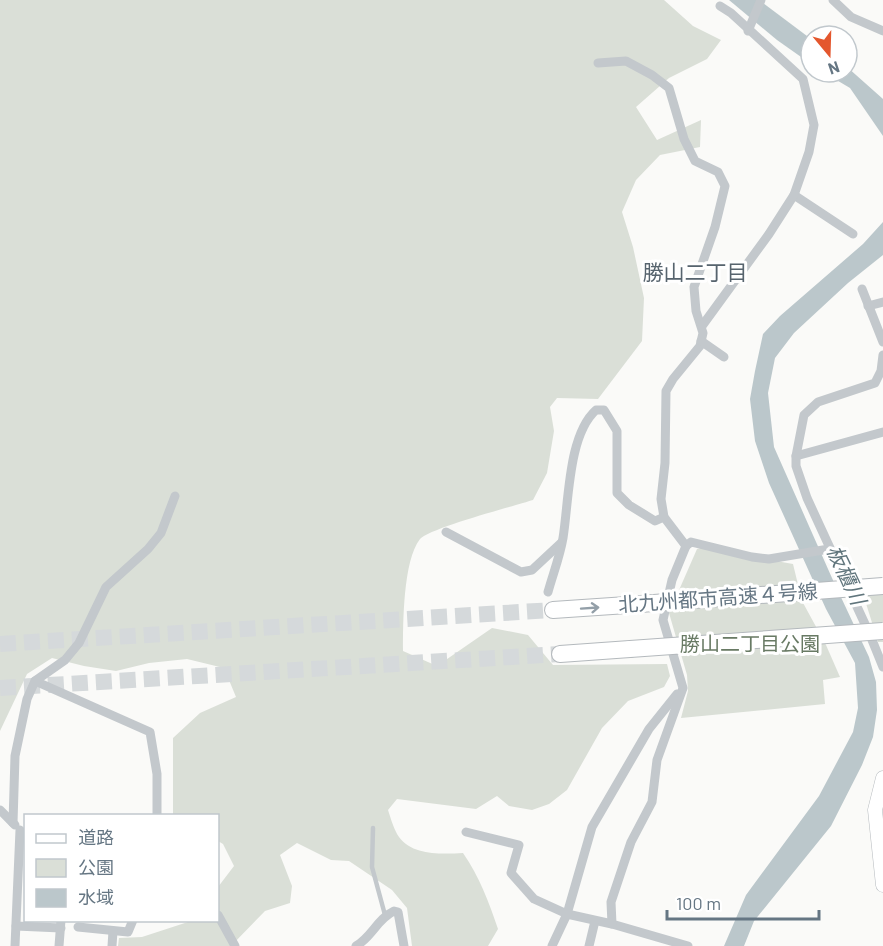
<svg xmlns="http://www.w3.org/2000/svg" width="883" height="946" font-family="Barlow,'Noto Sans JP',sans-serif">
  <rect width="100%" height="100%" fill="#fafaf8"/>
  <g fill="#dadfd7">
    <path d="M0 0H664L693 26 721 40 707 59 669 78 636 107 657 140 701 120 700 147 660 155 636 180 622 212 633 247 644 298 642 341 598 399 557 398 550 407 554 431 547 473 533 500C514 506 430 528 420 539 403 561 403 623 403 651L437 666 492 628 528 635 553 665 667 664 670 676 664 687 628 701 602 728 567 790 549 804 532 810 509 806 497 796 476 809 397 799 388 810C391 819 394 830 399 837 413 856 442 854 463 853 479 876 489 902 498 929L488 946H412L407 908 392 890 349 861 331 860 297 843 280 855 292 886 290 903 265 911 231 946H118L119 938 142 937 191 921 218 920V887L234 866 223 844 218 841V816L173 815V738L200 713 236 697 224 668 187 659 149 663 116 671 84 666 52 658 27 674 0 731Z"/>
    <polygon points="701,548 793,564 802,601 826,645 840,677 823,680 825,704 681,718 688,691 687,675 669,613 697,549"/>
    <polygon points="883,580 883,642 878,642 860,584"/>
  </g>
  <g fill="#bbc7cb">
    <polygon points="729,0 759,0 811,39 811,64 777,40"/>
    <polygon points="847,67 883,99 883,136 850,88 823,72 847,72"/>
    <polygon points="883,222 883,255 848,283 794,333 775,358 768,393 774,447 832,578 869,657 876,682 877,710 873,737 862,765 831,826 754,921 744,946 724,946 746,895 819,796 853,732 858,708 855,663 826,609 769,483 755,441 750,399 755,371 763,334 780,316 863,244"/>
  </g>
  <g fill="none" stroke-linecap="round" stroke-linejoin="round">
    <g stroke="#d5d9db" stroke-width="16" stroke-dasharray="16 8" stroke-linecap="butt">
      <polyline points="0,644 553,610"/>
      <polyline points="0,688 560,654"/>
    </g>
    <g stroke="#b5babe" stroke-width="15">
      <polyline id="primary" points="883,778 875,810 883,885"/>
    </g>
    <g stroke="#b4b9bd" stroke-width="18">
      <g id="highway">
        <polyline points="553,610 627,605"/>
        <polyline points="560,654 630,649"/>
      </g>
    </g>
    <polyline stroke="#c3c8cc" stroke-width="4.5" points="373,828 372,867 385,915"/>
    <g stroke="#c3c8cc" stroke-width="9">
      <polyline points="833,0 851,17 883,31"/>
      <polyline points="748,31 761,0"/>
      <polyline points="598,63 626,61 652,75 669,88 684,139 695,161 718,172 725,186 715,227 694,287 696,311 703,333 700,346 673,379 666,391 665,463 661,499 664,517 686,546 672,580 663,620 683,688 657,760 652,802 631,842 611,902 612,924 688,946"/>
      <polyline points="794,195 853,234"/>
      <polyline points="862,289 883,342"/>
      <polyline points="868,306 883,302"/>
      <polyline points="702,326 769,234 794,195 809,152 814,125 803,79 731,13 720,6"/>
      <polyline points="701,341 724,357"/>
      <polyline points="883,355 881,371 875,383 818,402 804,415 796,456 796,466 807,498 870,635 883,667"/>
      <polyline points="796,456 883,432"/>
      <polyline points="446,532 521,572 532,570 561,543"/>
      <polyline points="686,546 691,542 752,557 769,559 829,549"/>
      <path d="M548 592C553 574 560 556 563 538 569 501 568 435 596 410H604L617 431V493L629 505 655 521 664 517"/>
      <polyline points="35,681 150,732 157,774 157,816"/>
      <polyline points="0,810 15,825"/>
      <polyline points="13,823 15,756 27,699 35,681 65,660 79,643 106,587 148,549 161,533 175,496"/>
      <polyline points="466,832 519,845 511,873 534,899 567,914 612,924"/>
      <polyline points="218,915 235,946"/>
      <polyline points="16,926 61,928"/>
      <polyline points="78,927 128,932 133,920"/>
      <polyline points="15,946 20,830"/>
      <polyline points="59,946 61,920"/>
      <polyline points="112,946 113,931"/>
      <path d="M356 946C372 937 377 919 394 911L398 912 404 946"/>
      <polyline points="552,946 567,914 592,827 649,729 677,694"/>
      <polyline points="589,946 595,921"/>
    </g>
    <use href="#primary" stroke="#fff" stroke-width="14"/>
    <use href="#highway" stroke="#fff" stroke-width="16"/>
    <g stroke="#b4b9bd" stroke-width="18" stroke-linecap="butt">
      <g id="highway-bridge">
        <polyline points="627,605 883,586"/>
        <polyline points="630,649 883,631"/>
      </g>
    </g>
    <use href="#highway-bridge" stroke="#fff" stroke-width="16"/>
  </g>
  <defs><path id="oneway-shaft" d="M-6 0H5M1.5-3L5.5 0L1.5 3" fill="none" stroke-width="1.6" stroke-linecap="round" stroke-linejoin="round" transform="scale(1.5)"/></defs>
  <use stroke="#939fa8" href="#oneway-shaft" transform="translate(590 608) rotate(-4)"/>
  <g text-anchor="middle" stroke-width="6" stroke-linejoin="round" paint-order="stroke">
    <g font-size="20" fill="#657683" stroke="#fff">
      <text transform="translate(718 598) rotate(-4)" y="7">北九州都市高速４号線</text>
    </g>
    <g font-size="20" fill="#687a64" stroke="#fff">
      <text x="750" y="651">勝山二丁目公園</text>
    </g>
    <g font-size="21" fill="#57646e" stroke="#fff">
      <text x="695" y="280">勝山二丁目</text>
    </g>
    <g font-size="21" font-style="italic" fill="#60757c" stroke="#fff">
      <text transform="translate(846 575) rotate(65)" y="7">板櫃川</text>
    </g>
  </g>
  <rect x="24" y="814" width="195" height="108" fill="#ffffff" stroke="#c1c8cd" stroke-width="1.5"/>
  <rect x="36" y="834" width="30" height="9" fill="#ffffff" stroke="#c1c8cd" stroke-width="1.5"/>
  <text x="78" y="844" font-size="18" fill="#657683">道路</text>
  <rect x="36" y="859" width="30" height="18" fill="#dadfd7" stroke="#c1c8cd" stroke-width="1.5"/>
  <text x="78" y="874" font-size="18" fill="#657683">公園</text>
  <rect x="36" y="889" width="30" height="18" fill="#bbc7cb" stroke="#c1c8cd" stroke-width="1.5"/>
  <text x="78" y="904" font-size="18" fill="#657683">水域</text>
  <g transform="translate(829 54) rotate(161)"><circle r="28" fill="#ffffff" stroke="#c1c8cd" stroke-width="1.5"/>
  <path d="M0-4.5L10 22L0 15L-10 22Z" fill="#e4572e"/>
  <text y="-9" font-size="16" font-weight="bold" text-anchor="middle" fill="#657683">N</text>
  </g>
  <path d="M667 910v9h152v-9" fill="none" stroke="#657683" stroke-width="3"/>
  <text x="676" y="910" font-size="18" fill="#657683" stroke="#ffffff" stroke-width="4.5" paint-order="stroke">100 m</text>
</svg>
